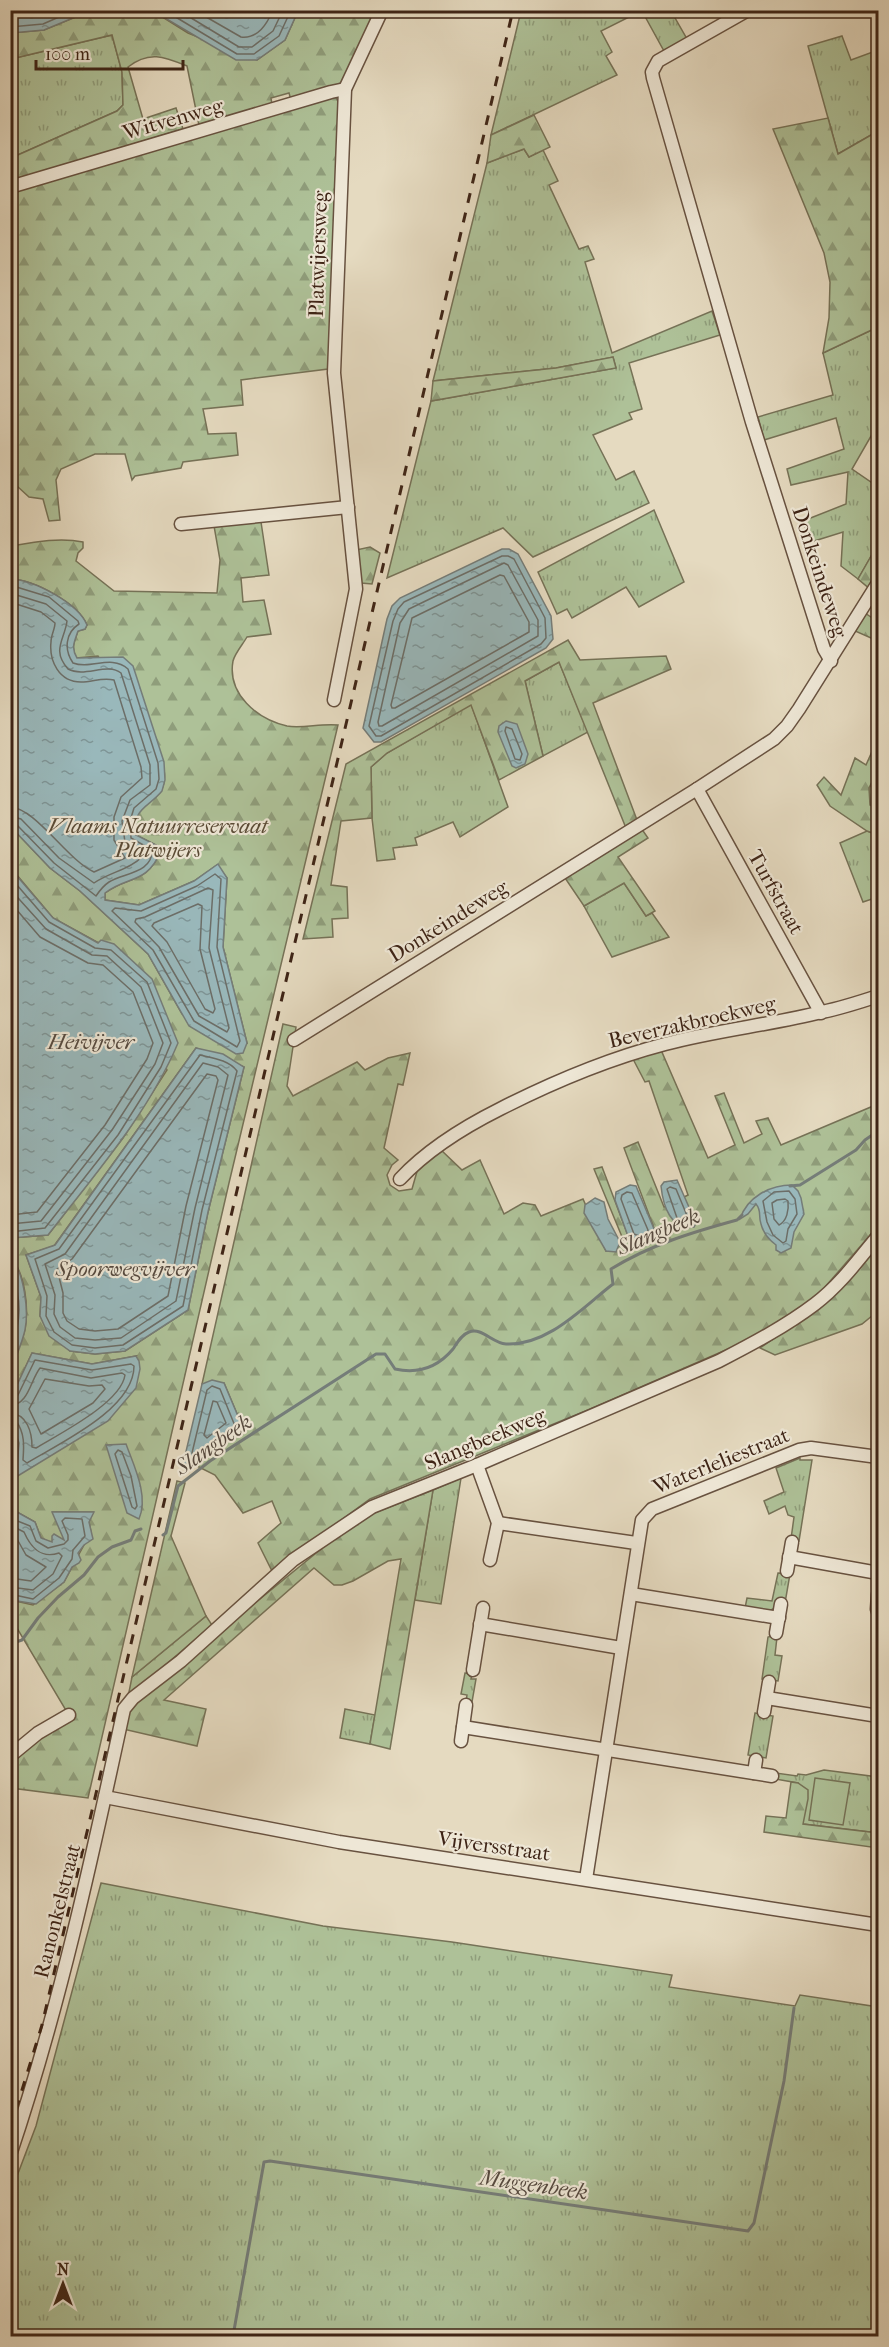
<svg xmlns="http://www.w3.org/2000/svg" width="889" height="2347" font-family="'IM FELL French Canon',serif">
  <defs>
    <pattern id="grass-tufts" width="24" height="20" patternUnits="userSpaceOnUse" patternTransform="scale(1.5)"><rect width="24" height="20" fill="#aec198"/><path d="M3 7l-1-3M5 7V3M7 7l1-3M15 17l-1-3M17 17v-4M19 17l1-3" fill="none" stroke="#8f9d7b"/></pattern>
    <pattern id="forest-firs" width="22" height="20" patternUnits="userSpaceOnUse" patternTransform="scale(1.5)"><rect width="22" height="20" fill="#aec198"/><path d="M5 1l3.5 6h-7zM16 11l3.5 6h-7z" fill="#8f9d7b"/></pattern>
    <pattern id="water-ripples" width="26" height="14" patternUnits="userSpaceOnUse" patternTransform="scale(1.5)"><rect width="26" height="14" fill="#99b8bb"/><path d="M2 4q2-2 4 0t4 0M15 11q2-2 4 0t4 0" fill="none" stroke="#7e9597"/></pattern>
  </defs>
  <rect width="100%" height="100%" fill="#e5dac0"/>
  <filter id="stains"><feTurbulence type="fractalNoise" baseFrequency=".00333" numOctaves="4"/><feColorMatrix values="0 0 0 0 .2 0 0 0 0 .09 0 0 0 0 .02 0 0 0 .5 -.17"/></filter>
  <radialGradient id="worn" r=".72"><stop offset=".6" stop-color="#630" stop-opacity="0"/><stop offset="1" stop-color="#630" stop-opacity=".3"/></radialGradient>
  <g fill="url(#grass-tufts)" stroke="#767257" stroke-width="1.5">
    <polygon points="521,11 641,11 601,31 612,52 606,56 617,75 491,135"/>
    <polygon points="642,11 671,11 687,39 664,51"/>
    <polygon points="112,35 122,72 123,105 117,111 11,158 11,59"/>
    <polygon points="842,36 851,60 878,50 878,131 838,154 808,46"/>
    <polygon points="524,149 529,157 543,150 558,181 549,185 579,249 588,246 594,259 585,262 612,353 712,311 720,335 629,363 642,409 629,413 632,419 593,435 616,480 634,471 649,503 533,557 503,528 387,578 431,401 616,368 613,357 556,368 433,381 487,163"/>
    <polygon points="878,327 878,424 852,469 878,487 878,544 858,579 841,566 843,532 811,542 803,521 846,504 848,472 791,485 787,469 844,449 836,418 764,440 758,417 833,395 823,353"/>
    <polygon points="654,510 684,582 639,607 626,587 572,618 567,609 557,614 538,572"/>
    <polygon points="559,662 588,732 543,756 525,681"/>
    <polygon points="471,704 508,807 460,837 453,822 415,838 417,845 393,848 395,859 377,861 372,818 371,767 387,753"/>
    <polygon points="878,770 878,809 870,805 869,788"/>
    <polygon points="867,831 878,835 878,897 863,902 840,843"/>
    <polygon points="624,883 646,916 652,913 669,937 612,957 584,906"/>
    <polygon points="800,1458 800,1460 812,1460 799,1541 791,1539 794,1517 788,1515 785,1506 769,1514 764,1501 784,1492 776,1468"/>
    <polygon points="461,1478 441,1604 415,1600 433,1490"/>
    <polygon points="778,1573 790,1574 785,1603 769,1611 745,1608 747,1598 772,1601"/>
    <polygon points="206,1616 212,1625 128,1697 132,1677"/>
    <polygon points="772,1636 777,1637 775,1655 782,1656 778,1681 762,1679 768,1637"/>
    <polygon points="465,1673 472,1674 471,1679 476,1679 472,1702 466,1701 467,1695 461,1694"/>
    <polygon points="345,1709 375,1715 370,1744 340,1738"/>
    <polygon points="755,1713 773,1716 766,1758 748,1755"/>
    <polygon points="824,1770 878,1777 878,1833 803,1824 798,1783 775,1779 776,1773 797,1776 798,1774 806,1775"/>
    <polygon points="101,1883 323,1926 452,1942 672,1975 669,1987 795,2006 800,1995 878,2007 878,2336 11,2336 11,2192 36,2126"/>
  </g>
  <g fill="url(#forest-firs)" stroke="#767257" stroke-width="1.5" fill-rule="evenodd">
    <path d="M90 11H153L188 33 257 60 285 40 298 11H376L343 83 291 100 289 93 271 98 272 105 199 125 187 66C165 57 149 50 128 67L143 119 176 108 183 129 11 181V158L117 111 123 105 122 72 112 35 11 59V33L44 30Z"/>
    <polygon points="335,96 340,105 328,369 241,380 243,405 203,409 208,434 236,433 238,455 183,462 181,468 135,476 132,480 125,454 95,454 61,469 56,480 60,520 49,521 43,499 29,497 17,486 11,488 10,193 183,140"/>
    <polygon points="534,115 550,147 529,157 524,149 487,163 491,135"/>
    <polygon points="828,118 838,154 878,131 878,327 823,353 829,318 830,282 824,253 773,129"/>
    <polygon points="613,357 616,368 431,401 433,381 556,368"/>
    <path d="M261 522 269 575 241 578 243 602 264 600 271 634 247 637C243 644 235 653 233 661 227 694 257 719 287 726 302 729 321 723 338 725L229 1183 88 1798 11 1788V1762L35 1741 70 1717 14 1623 11 1625V1600L33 1605 64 1582 91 1532 89 1522 93 1512H53L65 1540 49 1542 41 1538 35 1522 17 1512 11 1513 10 1419 19 1443 15 1476 136 1356 92 1364 32 1353 11 1398C11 1389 9 1378 11 1369 14 1356 22 1343 25 1329 29 1307 25 1274 11 1257V1238L48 1235 123 1138 167 1070 99 943 53 918 11 868V827L50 868 80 891 148 954 182 1014 247 1043 223 947 227 878 217 865 194 881 139 905 105 900V893C129 875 146 885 161 851L158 846 136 835C135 827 135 815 141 808 145 804 152 801 156 797 170 784 164 764 158 749L98 656 76 658C71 648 74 642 78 631L85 629 87 625C78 603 34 580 11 579V546C34 542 60 537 83 542V548L78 553 76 561 114 591 217 593 220 560 214 526ZM196 1048 244 1067 208 1212 188 1310 125 1351 95 1354 70 1351 40 1316 41 1297 26 1255 54 1246Z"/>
    <polygon points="878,544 878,575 870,589 858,579"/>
    <polygon points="370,547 380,553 372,584 361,583 356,550"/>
    <polygon points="865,613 878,622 878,641 855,631"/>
    <polygon points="568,640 580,660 666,656 671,669 593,703 637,820 626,828 559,662 525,681 543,756 499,780 471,705 387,753 371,767 372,818 341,821 331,885 347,887 348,918 332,919 333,937 303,939 346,764"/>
    <polygon points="878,738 878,770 869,788 870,805 878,809 878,835 867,831 830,806 817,785 824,777 841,795 855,758 866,765"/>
    <polygon points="641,828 648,838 618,857 655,911 646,916 624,883 584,906 563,875"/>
    <polygon points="283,1024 296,1027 287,1086 293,1096 357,1062 365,1070 388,1058 410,1053 403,1085 398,1084 384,1148 398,1160 392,1165 387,1175 390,1185 399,1191 412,1189 418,1168 441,1150 462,1170 480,1160 504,1214 523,1203 535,1205 541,1216 583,1199 606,1251 625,1244 594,1169 602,1167 632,1246 657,1236 624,1148 638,1142 664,1207 688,1195 649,1081 645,1082 633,1059 661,1050 708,1158 735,1145 715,1096 724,1093 744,1143 762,1134 756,1121 768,1118 781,1145 878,1104 878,1226 812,1302 782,1321 735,1346 588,1410 370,1499 272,1571 258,1543 281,1523 272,1501 243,1513 215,1475 195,1465 243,1428 224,1383 202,1384"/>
    <polygon points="878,1242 878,1311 862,1324 775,1355 760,1348 816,1310"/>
    <polygon points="177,1481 185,1483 171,1536 206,1616 132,1677"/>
    <polygon points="433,1490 390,1749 370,1744 401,1559 388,1561 353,1581 342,1585 334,1585 314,1568 164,1700 206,1709 197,1746 123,1729 129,1712 153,1686 326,1545 374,1513"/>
    <polygon points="791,1782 798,1783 808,1790 808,1799 803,1824 878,1833 878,1848 764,1832 766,1816 786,1818"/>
  </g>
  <polygon fill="#aec198" stroke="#767257" stroke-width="1.5" points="815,1778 850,1783 843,1825 809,1820"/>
  <g fill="url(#water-ripples)" stroke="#757d79" stroke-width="1.5">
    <polygon points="11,10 90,10 90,11 44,30 11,33"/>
    <polygon points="153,11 298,11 285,40 257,60 236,60"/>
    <polygon points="502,549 509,549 518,554 551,616 553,639 546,648 381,742 374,742 363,728 387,619 392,606 400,598"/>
    <path d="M11 579C34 580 78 603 87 625L85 629 78 631C74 642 71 648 77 658L123 657 133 666 164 762 165 780 162 791C147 809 133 807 136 835L158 846 161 851C146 885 129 875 105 893V900L139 905 194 881 218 864 227 878 223 947 247 1043 243 1053 236 1054 189 1026 148 954 80 891 50 868 11 827Z"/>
    <polygon points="506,721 517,724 528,754 525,764 516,768 512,766 498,732 499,726"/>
    <path d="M10 868 53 918 98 943 101 940 114 944 152 979 178 1043C148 1114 95 1174 48 1235L11 1238Z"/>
    <polygon points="196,1048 223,1054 244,1067 208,1212 188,1310 125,1351 95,1354 70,1351 49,1336 40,1316 41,1297 26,1255 55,1245"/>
    <path d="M677 1180 696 1223 694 1227C671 1231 663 1206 661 1186L664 1182Z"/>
    <path d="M630 1185 636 1186 657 1236C647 1240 638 1246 629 1239L615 1200 616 1192Z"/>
    <path d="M792 1185 798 1191 801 1198 804 1214 794 1232 791 1248 781 1253 776 1250V1245C769 1240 763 1232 761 1224 758 1216 762 1211 756 1204L748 1214 740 1219C747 1197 770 1185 792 1185Z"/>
    <polygon points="595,1198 604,1202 608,1219 620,1242 616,1252 606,1251 584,1213 585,1205"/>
    <path d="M11 1257C24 1273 29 1310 25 1330 22 1344 15 1358 11 1371Z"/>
    <polygon points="32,1353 92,1364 136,1356 139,1361 140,1369 136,1388 108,1421 16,1477 19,1443 11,1419 11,1398"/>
    <polygon points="212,1380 224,1383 243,1428 195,1465 183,1464 202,1384"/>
    <path d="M126 1444C134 1466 149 1496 139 1519L127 1513 106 1445Z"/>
    <polygon points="17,1512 35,1522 41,1538 52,1542 52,1536 54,1534 64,1540 52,1512 94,1512 89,1522 93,1539 84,1545 78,1553 81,1560 79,1563 72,1567 64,1582 36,1604 11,1600 11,1513"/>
  </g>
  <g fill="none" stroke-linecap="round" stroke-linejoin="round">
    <g stroke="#6c6e68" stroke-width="1.5">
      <polyline points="164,10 237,54 254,54 279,36 291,10"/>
      <polyline points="178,10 239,47 252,47 273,31 283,10"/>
      <path d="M194 10 241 37C258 39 267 24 273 10"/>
      <polyline points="10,27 43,24 75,10"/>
      <polygon points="508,556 514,559 545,618 546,638 541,644 381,736 376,736 369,726 393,621 398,609 404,602 502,556"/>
      <polygon points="504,563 508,565 538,620 538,636 382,726 379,726 378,722 400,623 409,609"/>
      <polygon points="500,575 504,576 529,622 529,632 395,708 392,708 391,705 412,618"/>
      <path d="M10 585 49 597 78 621 79 624C65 633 64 650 73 663 91 670 111 654 128 669L158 763 159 779 156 789 134 808 130 821 131 838 152 850C153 873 123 873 109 882 103 886 100 890 96 896L54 863 17 825 10 824"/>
      <path d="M10 593 46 604 67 621C65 639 51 650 68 669 85 678 107 662 121 673L150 765V785L130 800 122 821 125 842 142 853V857C129 870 110 872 94 883L59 858 21 819 10 816"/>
      <path d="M10 602 41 612 55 623C55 629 51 635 51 642 49 661 59 682 81 682 93 682 102 677 114 680L141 767 142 778 121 797 114 817V840L125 858 94 872C67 860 36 808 10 807"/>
      <polygon points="506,727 512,729 522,754 520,760 515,759 505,731"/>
      <polygon points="215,874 221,879 217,947 240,1041 237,1047 194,1021 153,950 112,911 115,908 141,911 197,886"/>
      <polyline points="10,877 49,922 95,948 111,950 147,982 171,1043 161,1067 118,1135 45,1228 10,1232"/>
      <polygon points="208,888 213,890 209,948 229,1028 227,1032 199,1016 159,947 135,922 136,919 145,917"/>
      <polyline points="10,889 46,929 92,955 107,956 141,987 163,1043 155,1064 112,1130 41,1221 10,1224"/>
      <polyline points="10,902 40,937 88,963 103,965 133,992 153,1043 147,1059 105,1125 37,1212 10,1215"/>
      <polygon points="198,904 202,906 200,949 215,1009 213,1013 205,1009 167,942 152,926 154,923"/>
      <path d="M200 1055C213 1058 229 1060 237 1071L202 1210 183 1306 123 1345 95 1348 72 1345 54 1332 46 1316 47 1296 35 1259 59 1249Z"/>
      <polygon points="203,1063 218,1067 228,1075 195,1208 176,1301 121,1338 95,1340 75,1338 60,1327 54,1314 55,1295 45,1264 65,1254"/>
      <polygon points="207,1074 216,1076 218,1080 186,1206 168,1296 118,1329 95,1331 79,1329 67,1321 63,1313 63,1293 57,1269 72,1259"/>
      <polygon points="670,1187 676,1189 688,1218 686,1222 677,1218 667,1189"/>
      <polygon points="789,1191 795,1199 797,1214 788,1229 786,1241 783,1243 773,1235 767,1222 763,1201 774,1192"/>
      <polygon points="627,1192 632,1193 648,1230 647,1234 639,1236 634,1234 621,1199 622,1195"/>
      <path d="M785 1199 788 1201C789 1210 787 1221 779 1225L774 1219 772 1203 777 1200Z"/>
      <path d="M10 1266C22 1299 22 1320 10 1353"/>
      <polygon points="45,1379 89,1386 102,1385 105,1389 93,1403 41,1434 29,1409"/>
      <polygon points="212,1386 220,1389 235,1426 194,1457 192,1453 207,1390"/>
      <path d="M10 1398 18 1395 35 1360 92 1370 131 1364 134 1366C134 1409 60 1443 27 1463L23 1460C24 1446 25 1433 16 1421H10"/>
      <polygon points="213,1401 217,1402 226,1423 207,1438 204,1435"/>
      <path d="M10 1406C29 1404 30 1381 40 1368L91 1378 122 1373 125 1375C121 1403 59 1434 36 1448L32 1447C32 1432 27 1414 10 1413"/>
      <polygon points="118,1450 122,1452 131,1476 137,1506 135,1509 132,1507 115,1454"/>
      <polyline points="10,1518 30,1526 36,1541 48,1548 64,1544 68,1540 68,1535 62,1521 65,1518 82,1519 85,1536 73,1550 72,1559 59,1578 33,1599 10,1594"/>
      <path d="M10 1525 24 1532C31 1548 41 1559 59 1553L62 1556 53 1574 33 1590 10 1587"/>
      <polyline points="10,1535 17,1539 26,1555 46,1567 31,1581 10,1578"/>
    </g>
    <g stroke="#757d79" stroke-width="3">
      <polyline points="790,1186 800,1185 856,1150 865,1140 878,1131"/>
      <path d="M163 1535 166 1533 178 1486 210 1461 376 1354H385L395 1369C418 1374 438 1367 453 1349 457 1343 461 1335 469 1332 482 1327 492 1343 506 1344 548 1346 583 1307 613 1284L611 1269C650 1245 693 1232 737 1220L742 1215"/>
      <polyline points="10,1644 22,1640 38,1618 58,1597 84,1575 98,1557 112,1547 131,1540 135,1531 141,1529"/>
      <polyline points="233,2336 264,2162 270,2161 748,2231 754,2223 784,2081 794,2008"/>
    </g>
    <g stroke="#685240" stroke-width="15">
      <g id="minor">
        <polyline points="748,10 658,61 652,72 653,78 752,422 824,649 831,661"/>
        <polyline points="10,187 331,92 345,89"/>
        <polyline points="181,524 348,507"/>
        <polyline points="334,700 356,589 334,373 345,89 382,10"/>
        <polyline points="697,789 821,1013"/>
        <polyline points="294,1040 697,789 774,739 787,726 799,709 878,583"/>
        <path d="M400 1179C428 1149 464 1127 500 1109 553 1082 608 1059 665 1044 717 1030 770 1025 822 1012 841 1008 860 1002 878 996"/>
        <polyline points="477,1465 498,1523 490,1560"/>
        <polyline points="498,1523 636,1543"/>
        <polyline points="789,1557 878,1573"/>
        <polyline points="787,1571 792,1542"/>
        <polyline points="631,1594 779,1618"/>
        <polyline points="878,1595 877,1609 878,1612"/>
        <polyline points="480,1624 621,1648"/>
        <polyline points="776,1633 781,1604"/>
        <polyline points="473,1670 483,1608"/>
        <polyline points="767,1698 878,1716"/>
        <polyline points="764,1712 769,1682"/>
        <polyline points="463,1727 772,1776"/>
        <polyline points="461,1741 466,1705"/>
        <polyline points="10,1756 38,1733 69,1715"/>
        <polyline points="754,1773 756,1760"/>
        <polyline points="105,1797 339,1842 878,1925"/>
        <polyline points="586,1879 642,1520 652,1509 799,1450 811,1448 878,1457"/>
        <path d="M10 2155C59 2010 92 1858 124 1709L133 1698 181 1661 293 1560 372 1507 477 1465 719 1361C752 1344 786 1326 815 1304 840 1285 859 1259 878 1236"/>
      </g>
    </g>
    <use href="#minor" stroke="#eee7d6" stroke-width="12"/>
    <polyline stroke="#3e2416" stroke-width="3" stroke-dasharray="10 10" stroke-linecap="butt" points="10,2129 42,2025 58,1956 513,10"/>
  </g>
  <g text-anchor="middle" stroke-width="4.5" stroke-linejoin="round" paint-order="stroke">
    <g font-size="21" fill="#3e2416" stroke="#eee7d6">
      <text transform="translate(173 119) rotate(-16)" y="7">Witvenweg</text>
      <text transform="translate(318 254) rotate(-88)" y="7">Platwijersweg</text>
      <text transform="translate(820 572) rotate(72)" y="7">Donkeindeweg</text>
      <text transform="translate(776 892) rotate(61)" y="7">Turfstraat</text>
      <text transform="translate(448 921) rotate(-32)" y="7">Donkeindeweg</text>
      <text transform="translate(692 1022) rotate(-13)" y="7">Beverzakbroekweg</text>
      <text transform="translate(485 1439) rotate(-23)" y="7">Slangbeekweg</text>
      <text transform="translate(721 1461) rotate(-22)" y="7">Waterleliestraat</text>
      <text transform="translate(494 1846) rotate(8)" y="7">Vijversstraat</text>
      <text transform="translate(57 1911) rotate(-76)" y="7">Ranonkelstraat</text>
    </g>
    <g font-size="21" font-style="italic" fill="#5a4b36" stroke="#eee7d6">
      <text x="158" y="833">Vlaams Natuurreservaat<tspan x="158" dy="24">Platwijers</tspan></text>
    </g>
    <g font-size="22" font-style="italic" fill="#55493f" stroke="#eee7d6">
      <text x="91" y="1049">Heivijver</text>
      <text transform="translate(658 1231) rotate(-23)" y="8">Slangbeek</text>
      <text x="125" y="1276">Spoorwegvijver</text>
      <text transform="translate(213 1444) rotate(-35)" y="8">Slangbeek</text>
      <text transform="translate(534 2184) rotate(8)" y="8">Muggenbeek</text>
    </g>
  </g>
  <rect width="889" height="2347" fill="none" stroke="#e5dac0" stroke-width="36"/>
  <rect x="12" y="12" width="865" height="2323" fill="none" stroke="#3e2416" stroke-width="3"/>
  <rect x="18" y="18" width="853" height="2311" fill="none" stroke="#3e2416" stroke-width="1.5"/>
  <g transform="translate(63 2284)" stroke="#eee7d6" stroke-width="4.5" paint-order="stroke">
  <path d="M0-4.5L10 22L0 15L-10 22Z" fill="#3e2416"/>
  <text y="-9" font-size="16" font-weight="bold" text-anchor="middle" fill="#3e2416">N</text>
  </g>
  <path d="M36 60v9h147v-9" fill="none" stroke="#3e2416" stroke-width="3"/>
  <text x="45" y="60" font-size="18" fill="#3e2416" stroke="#eee7d6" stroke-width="4.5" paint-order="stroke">100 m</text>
  <rect width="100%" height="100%" filter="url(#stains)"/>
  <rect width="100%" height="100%" fill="url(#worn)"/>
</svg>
